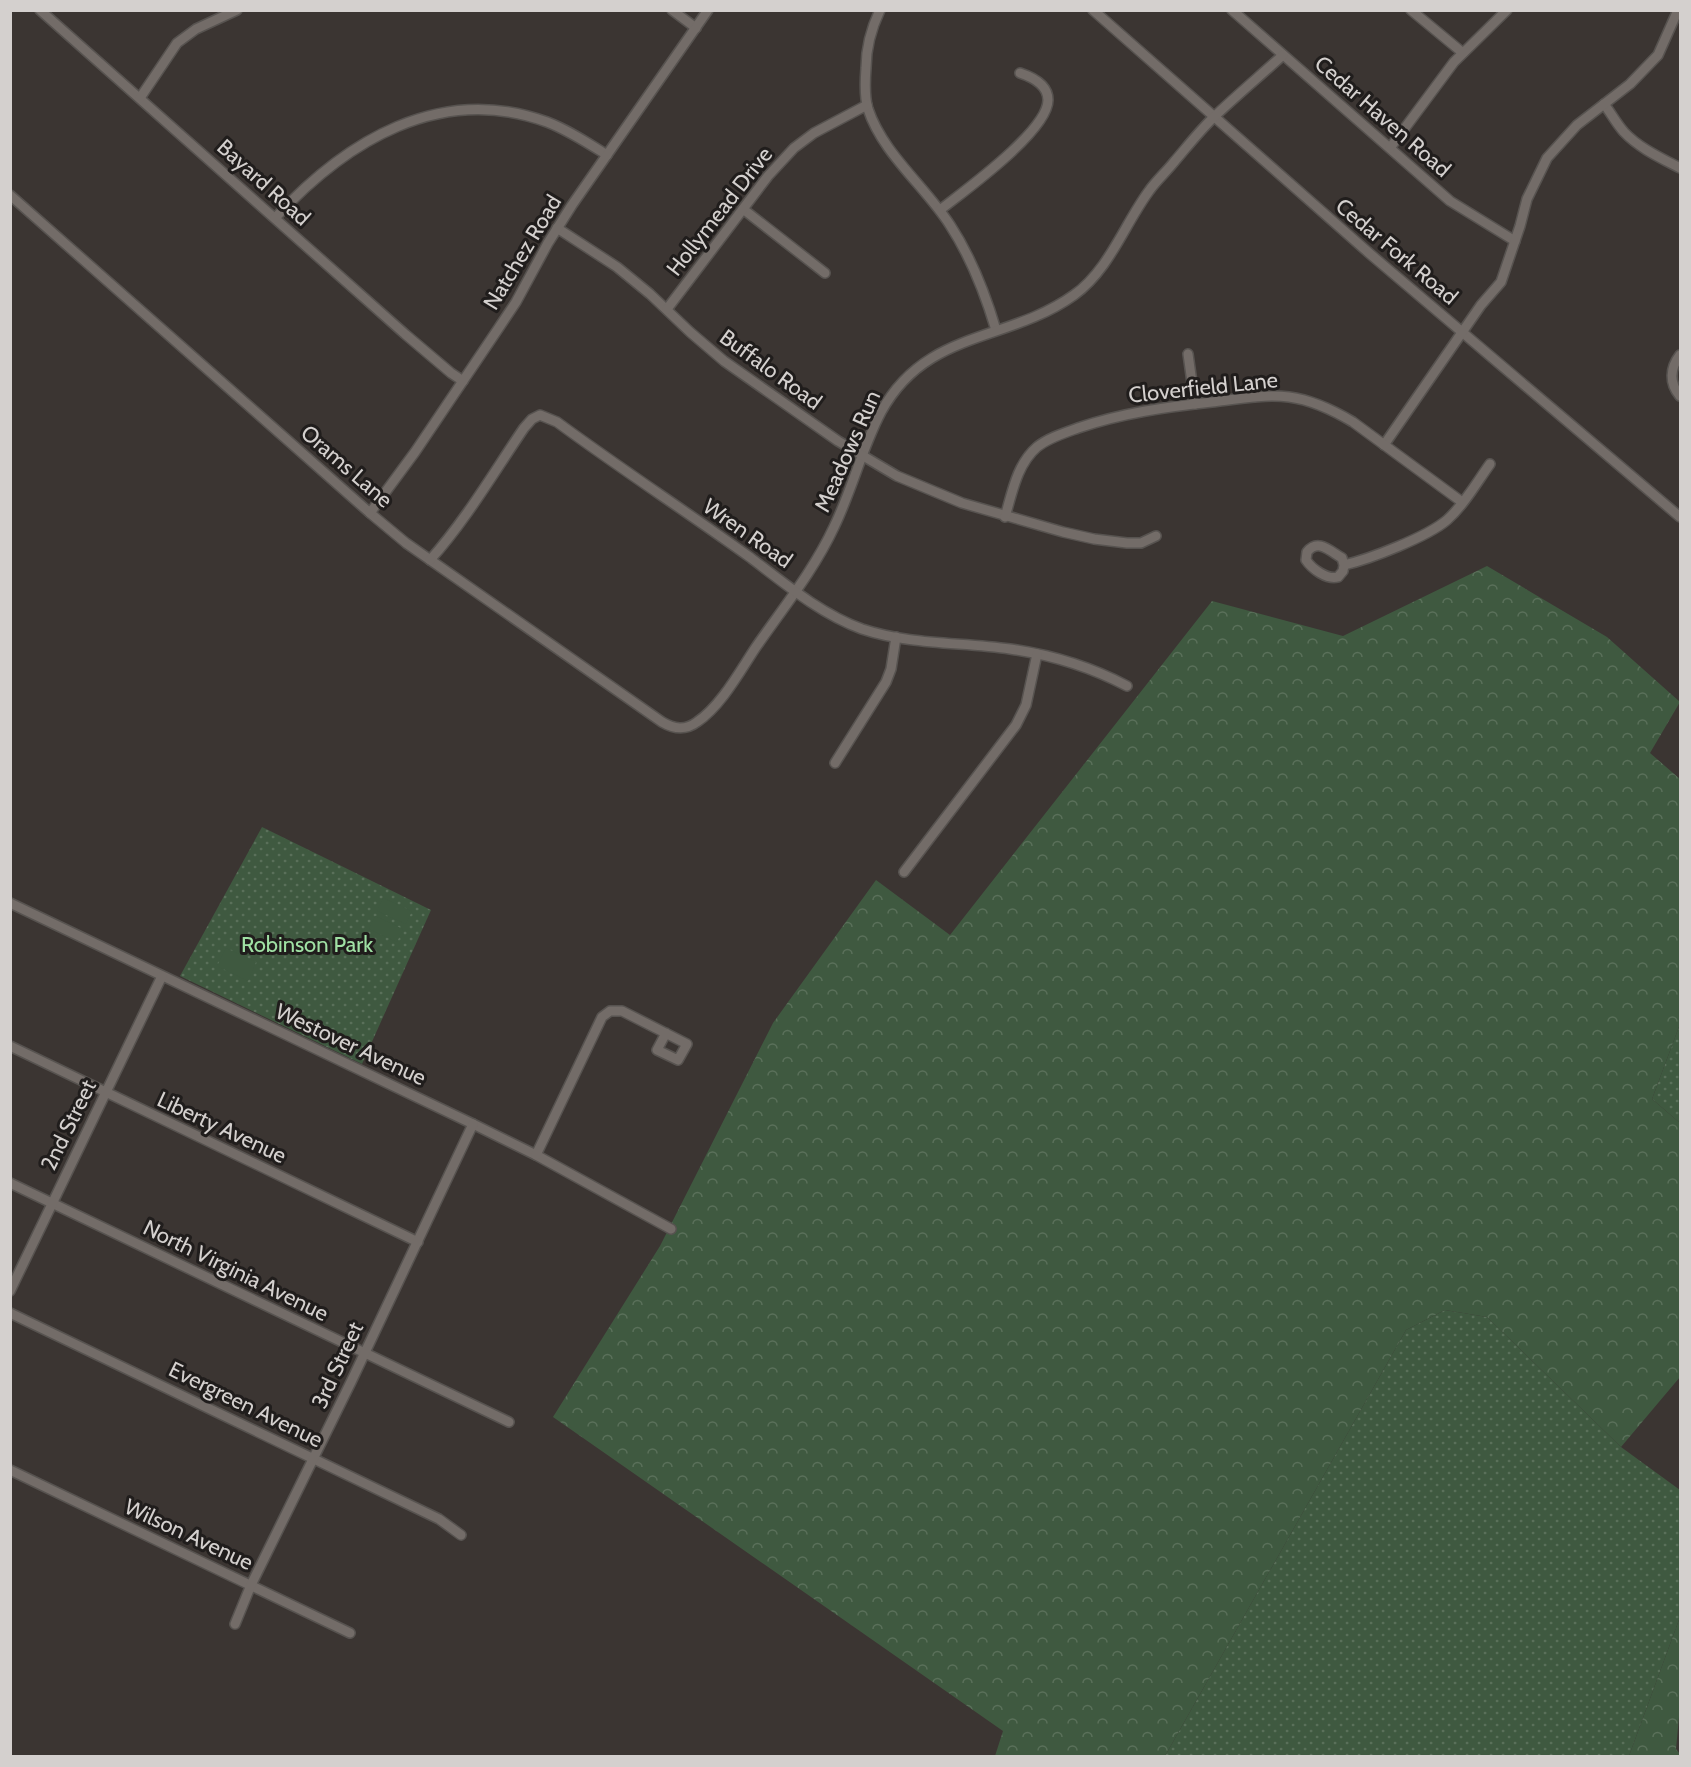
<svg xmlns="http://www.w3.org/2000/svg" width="1691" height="1767" font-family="Cabin,sans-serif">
  <defs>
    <pattern id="grass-dots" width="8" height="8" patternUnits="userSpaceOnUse" patternTransform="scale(1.5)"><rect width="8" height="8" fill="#3f5940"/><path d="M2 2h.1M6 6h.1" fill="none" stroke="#5a705a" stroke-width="1.8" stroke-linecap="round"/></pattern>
    <pattern id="forest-crowns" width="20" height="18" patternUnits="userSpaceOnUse" patternTransform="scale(1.5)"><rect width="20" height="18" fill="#3f5940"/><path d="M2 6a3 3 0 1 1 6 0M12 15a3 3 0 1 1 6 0" fill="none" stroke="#5a705a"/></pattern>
  </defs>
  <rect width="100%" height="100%" fill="#3b3532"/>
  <g fill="url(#grass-dots)">
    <polygon points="262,827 431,910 362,1064 180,976"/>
    <polygon points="1680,1024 1680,1123 1652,1099"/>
    <polygon points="1445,1310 1487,1317 1621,1447 1680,1490 1680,1617 1629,1756 1165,1756 1406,1330"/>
  </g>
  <g fill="url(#forest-crowns)">
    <polygon points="1487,566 1607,637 1680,702 1650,753 1680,779 1680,1024 1652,1099 1680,1123 1680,1377 1621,1447 1487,1317 1445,1310 1406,1330 1165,1756 995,1756 1003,1731 553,1417 660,1246 773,1023 876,880 950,935 1212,601 1343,636"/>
    <polygon points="1680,1617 1680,1706 1676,1749 1680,1754 1680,1756 1629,1756"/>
  </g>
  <g fill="#3f5940">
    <polygon points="383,898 412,911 406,924 377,911"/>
    <polygon points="375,916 403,929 397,942 369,929"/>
    <polygon points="226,948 256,962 248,981 217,966"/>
  </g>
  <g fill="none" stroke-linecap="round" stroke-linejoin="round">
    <g stroke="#575350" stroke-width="12">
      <g id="minor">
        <polyline points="40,10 405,334 451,373 463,381"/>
        <polyline points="672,10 696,28"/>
        <path d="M880 10C871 29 866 47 866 68 865 81 864 96 868 109 883 154 925 186 950 225 971 257 985 293 996 330"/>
        <polyline points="1093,10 1369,253 1680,517"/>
        <polyline points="1232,10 1450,201 1515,241"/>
        <polyline points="1411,10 1463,53"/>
        <polyline points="140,98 177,43 196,29 237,10"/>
        <path d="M1604 104C1611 113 1616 123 1624 132 1639 148 1661 158 1680 168"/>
        <polyline points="1390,148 1454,62 1507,10"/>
        <path d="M10 195 370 513 406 543 662 722C674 729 685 731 697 722 721 706 740 671 756 647 783 608 814 570 834 527 852 490 862 448 881 412 926 329 1007 343 1074 295 1109 270 1124 225 1149 191 1156 181 1166 172 1174 162 1187 147 1200 130 1215 116 1237 95 1261 75 1283 55"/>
        <polyline points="743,209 825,273"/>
        <path d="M940 210C964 191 1048 131 1048 100 1048 84 1032 77 1020 73"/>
        <path d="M275 218C346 141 440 83 547 122 568 130 588 143 607 155"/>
        <polyline points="557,228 617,267 650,294 690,332 724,361 838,441 897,476 962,503 1063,532 1094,539 1127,543 1141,543 1156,536"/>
        <polyline points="667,309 768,176 794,148 814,133 867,105"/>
        <polyline points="1188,354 1195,404"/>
        <path d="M1680 355C1670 368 1669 383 1680 396"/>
        <polyline points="1384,445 1481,305 1501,282 1520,226 1527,199 1547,158 1577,125 1630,84 1658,55 1678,10"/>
        <polyline points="370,513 415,452 498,329 516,302 548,243 572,205 708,10"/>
        <path d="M1005 517C1012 493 1017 464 1037 447 1048 438 1064 433 1078 428 1122 413 1166 407 1212 402 1237 399 1264 394 1289 397 1312 400 1333 410 1353 422L1462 502"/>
        <path d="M430 560C466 520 494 472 524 428L532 419 540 415 557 422C621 469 687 512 751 558 785 584 821 614 862 629 910 645 961 642 1010 649 1053 655 1089 666 1127 686"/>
        <path d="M1344 565 1342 558C1330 551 1318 538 1307 552L1306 560C1312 569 1327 580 1338 577L1343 571 1344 565C1370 559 1427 537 1447 520 1464 505 1477 482 1490 464"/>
        <polyline points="835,763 886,682 891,669 896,637"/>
        <polyline points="904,872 1016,725 1026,705 1037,654"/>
        <polyline points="10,903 473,1124 536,1155 671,1229"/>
        <polyline points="10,1046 418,1242"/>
        <polyline points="536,1155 602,1017 610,1011 622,1011 687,1044 678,1060 657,1050 666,1033"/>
        <polyline points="10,1183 509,1422"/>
        <polyline points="10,1291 162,976"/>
        <polyline points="10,1313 439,1519 461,1535"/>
        <polyline points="10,1470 350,1633"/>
        <polyline points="235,1624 251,1585 351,1382 473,1124"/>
      </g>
    </g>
    <use href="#minor" stroke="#736c68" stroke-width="9"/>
  </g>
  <g text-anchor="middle" stroke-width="6" stroke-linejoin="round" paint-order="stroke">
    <g font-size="22" fill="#d4d0ce" stroke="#201d1c">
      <text transform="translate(1383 116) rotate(41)" y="8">Cedar Haven Road</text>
      <text transform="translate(264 182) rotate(42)" y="8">Bayard Road</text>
      <text transform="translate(719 211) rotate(-52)" y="8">Hollymead Drive</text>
      <text transform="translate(1397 251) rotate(40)" y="8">Cedar Fork Road</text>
      <text transform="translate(522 252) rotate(-59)" y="8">Natchez Road</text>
      <text transform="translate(771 369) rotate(36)" y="8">Buffalo Road</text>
      <text transform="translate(1203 387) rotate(-6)" y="8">Cloverfield Lane</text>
      <text transform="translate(847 451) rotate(-66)" y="8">Meadows Run</text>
      <text transform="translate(347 466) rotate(41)" y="8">Orams Lane</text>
      <text transform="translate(748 533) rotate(35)" y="8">Wren Road</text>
      <text transform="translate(351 1044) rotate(25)" y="8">Westover Avenue</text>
      <text transform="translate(68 1125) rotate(-64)" y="8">2nd Street</text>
      <text transform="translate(222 1127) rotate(25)" y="8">Liberty Avenue</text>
      <text transform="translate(236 1270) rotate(26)" y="8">North Virginia Avenue</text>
      <text transform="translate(337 1365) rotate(-65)" y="8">3rd Street</text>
      <text transform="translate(246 1404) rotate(26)" y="8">Evergreen Avenue</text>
      <text transform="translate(189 1534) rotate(25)" y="8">Wilson Avenue</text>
    </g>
    <g font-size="22" fill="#a0e1a4" stroke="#201d1c">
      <text x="307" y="952">Robinson Park</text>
    </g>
  </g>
  <rect width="1691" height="1767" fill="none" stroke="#d4d0ce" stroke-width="24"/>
</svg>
